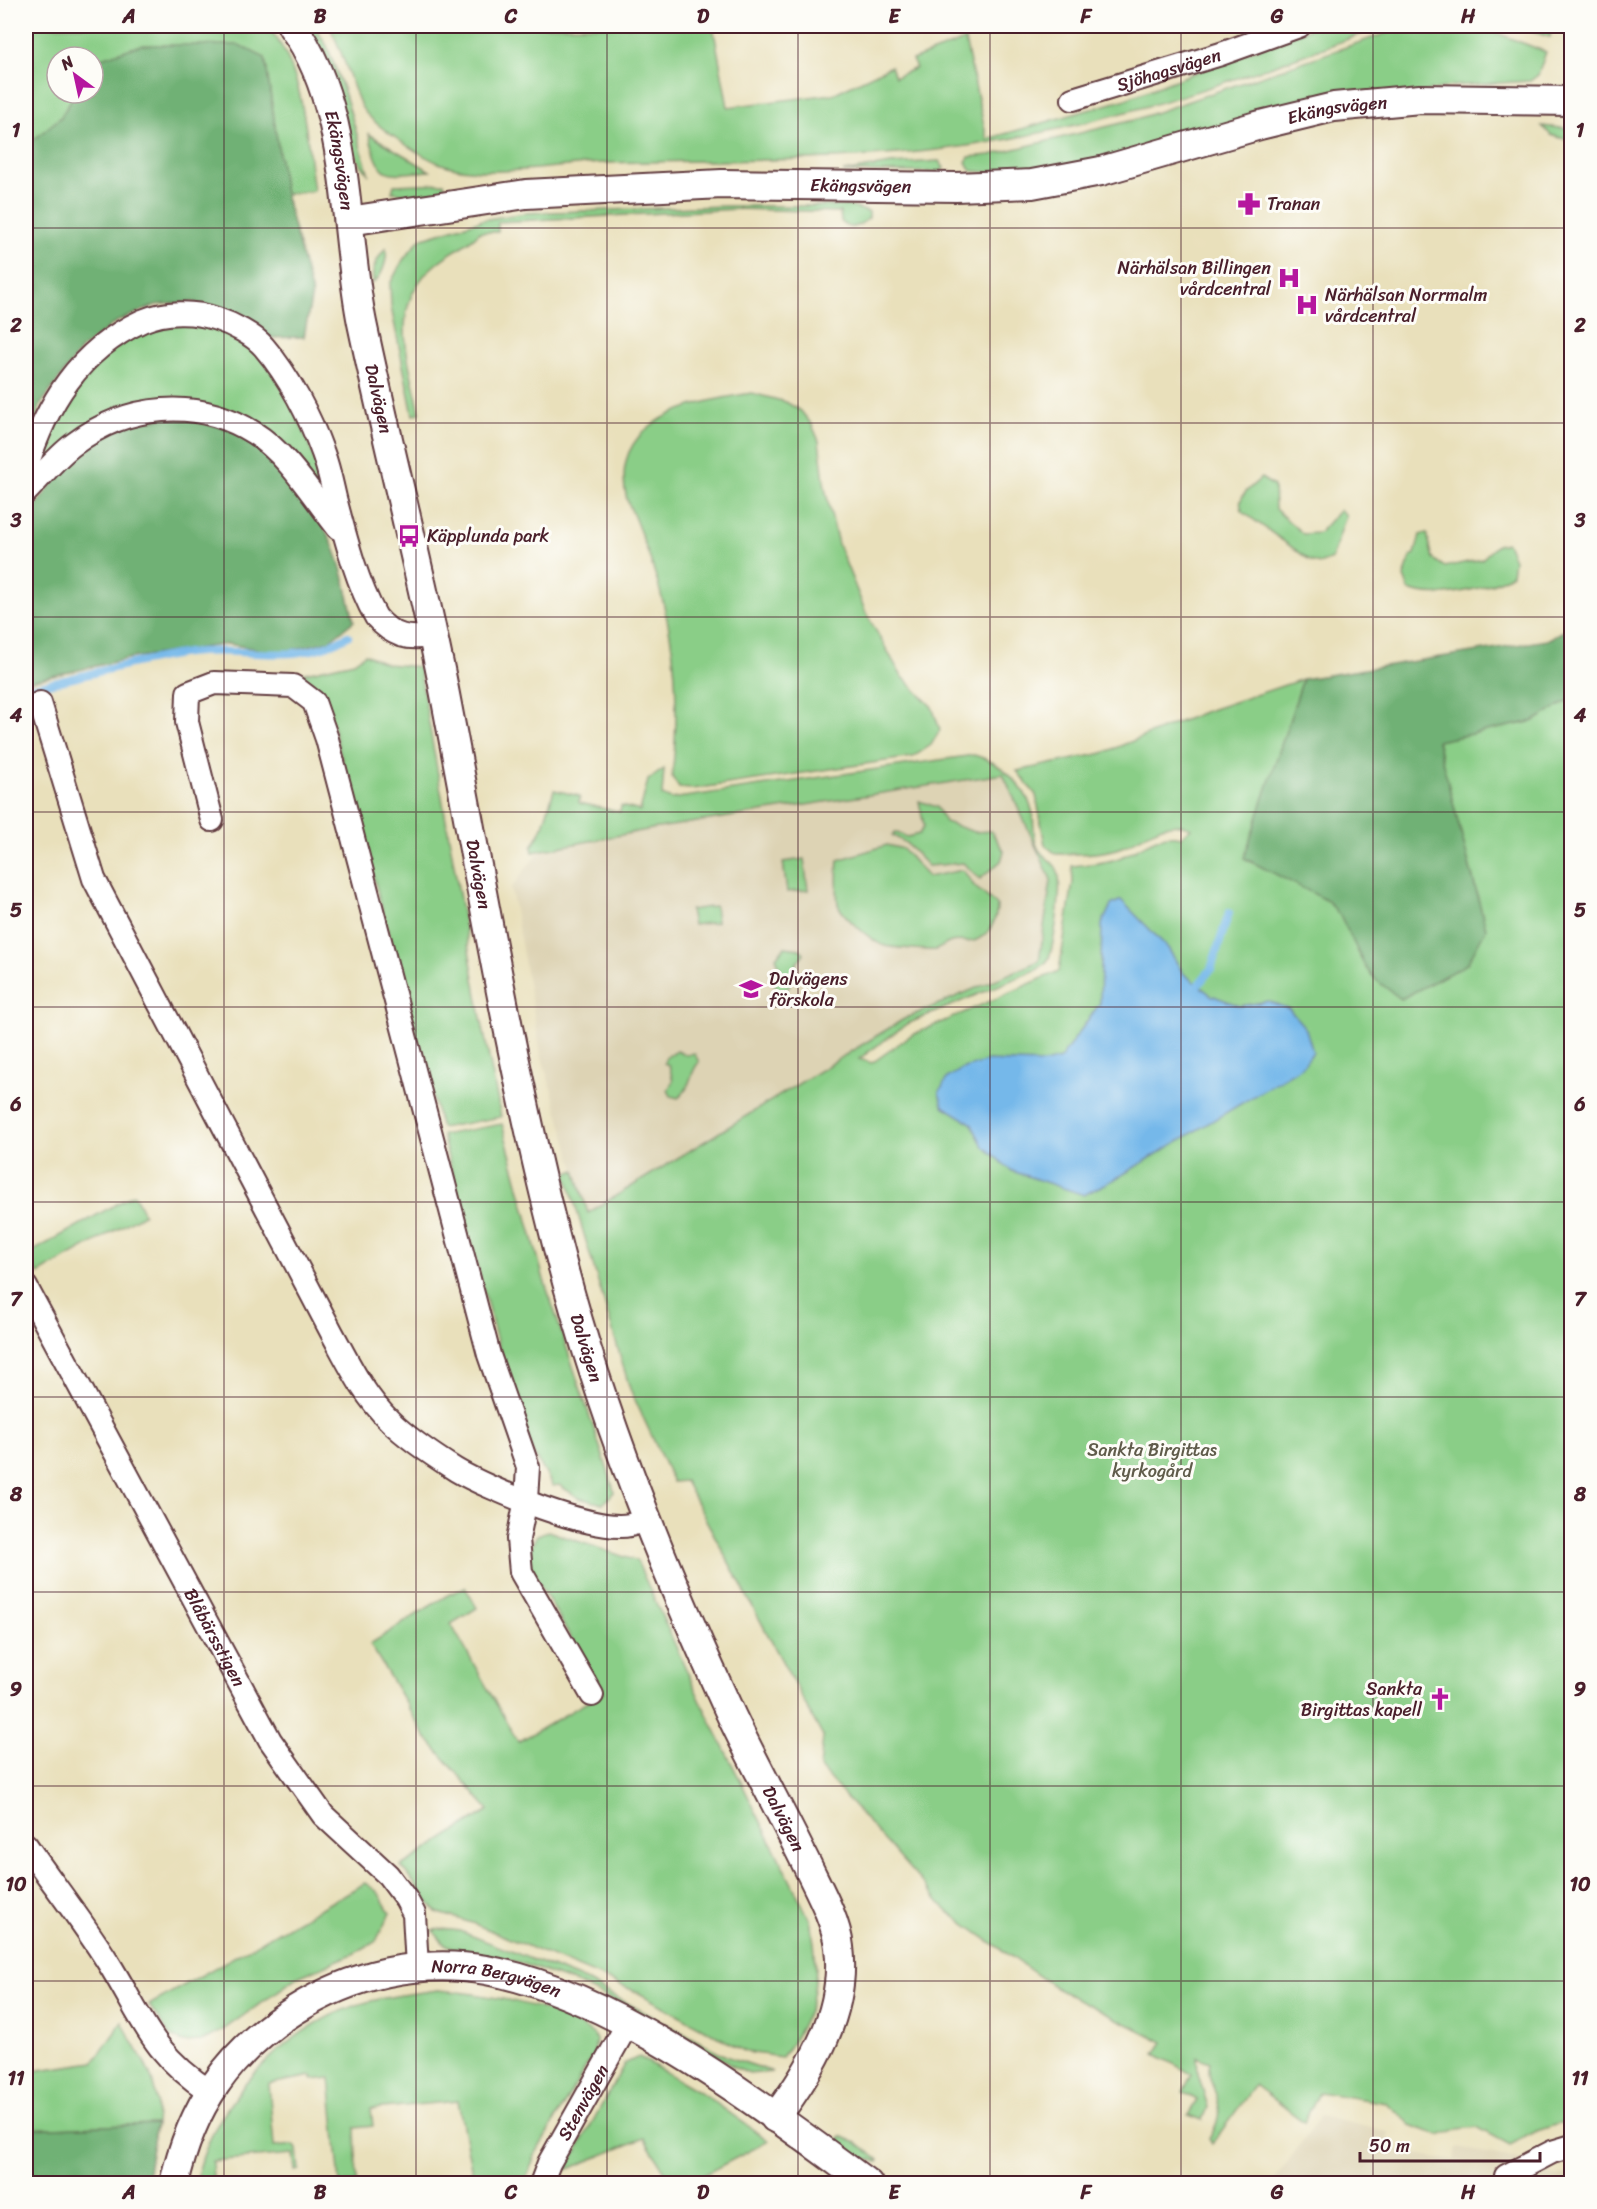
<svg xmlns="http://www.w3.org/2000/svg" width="1597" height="2209" font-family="Sriracha,sans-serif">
  <rect width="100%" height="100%" fill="#fdfcf7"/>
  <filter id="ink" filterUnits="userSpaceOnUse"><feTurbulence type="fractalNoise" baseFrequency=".0167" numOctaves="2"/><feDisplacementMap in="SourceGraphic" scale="12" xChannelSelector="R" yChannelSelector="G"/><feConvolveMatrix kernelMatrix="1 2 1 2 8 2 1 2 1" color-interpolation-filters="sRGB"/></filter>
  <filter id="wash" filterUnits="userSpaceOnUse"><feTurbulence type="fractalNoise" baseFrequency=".008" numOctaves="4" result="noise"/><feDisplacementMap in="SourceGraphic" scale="24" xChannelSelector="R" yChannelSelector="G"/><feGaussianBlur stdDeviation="1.35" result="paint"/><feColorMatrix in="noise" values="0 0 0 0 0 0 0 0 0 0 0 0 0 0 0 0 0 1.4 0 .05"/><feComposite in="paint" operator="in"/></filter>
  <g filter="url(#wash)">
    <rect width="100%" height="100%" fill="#e9e0bb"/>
    <g fill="#ddd3b4">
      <polygon points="1003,773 1051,880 1039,961 904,1019 588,1214 541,1054 511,888 538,853 652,829"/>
      <polygon points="1320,2116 1389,2132 1386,2148 1454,2161 1457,2148 1516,2158 1552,2176 1572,2175 1571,2184 1272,2184"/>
    </g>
    <g fill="#8ace87" stroke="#6a7659" stroke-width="1.5">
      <path d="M26 26H267C305 68 306 137 314 191L285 194 265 58 95 60 93 63V57H57V93H75L61 117 26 146Z"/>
      <polygon points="304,26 315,26 327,46 344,91 369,175 357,159"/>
      <path d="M329 26H713L728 107 833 94 891 66 895 77 916 68 912 60 965 40 987 139 1123 100 1316 26H1383C1252 75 1119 122 980 144 857 164 730 159 606 163 558 164 484 181 439 163 421 156 369 123 361 106 349 79 343 51 329 26Z"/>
      <polygon points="1407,26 1479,26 1546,52 1538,75 1530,81 1452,86 1087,163 1004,173 971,171 966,162 969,157 990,155 1134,120"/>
      <polygon points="1513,26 1552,26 1550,37"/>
      <polygon points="1542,126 1571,129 1571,141 1551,135"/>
      <path d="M369 134 430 171C385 174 381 182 369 134Z"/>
      <polygon points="939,161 944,168 940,172 843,172 891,164"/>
      <polygon points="444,183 446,190 417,195 392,192 394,185"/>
      <path d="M725 206H849L869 212V218C860 225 850 233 841 221L840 212 738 209 498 222V232H480C467 246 451 251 436 264 386 305 409 359 420 413L413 415 391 307 390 284 403 260 420 239 482 220 525 213Z"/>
      <path d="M386 248C388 260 382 277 373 283 371 270 377 258 386 248Z"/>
      <path d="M181 324C191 324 203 323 213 326 281 343 312 453 333 511L257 425 39 470 48 439 87 371 131 336Z"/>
      <path d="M752 393 786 402 801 411 812 425 819 441 825 488 838 544 866 613 901 675 932 707 940 730 931 745 913 757 693 789 679 788 672 777C684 669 670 599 627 500 607 420 692 402 752 393Z"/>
      <path d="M1261 478 1274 486 1275 509 1303 534 1319 533 1340 510 1346 515 1332 559 1319 564 1311 561 1243 512C1234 497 1251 488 1261 478Z"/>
      <path d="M1427 533 1433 559 1445 567 1482 559 1497 545 1507 543 1514 560 1512 574C1489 589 1435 601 1409 590L1404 577 1411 556 1415 554 1420 535Z"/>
      <polygon points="365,654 387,664 419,667 481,1018 501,1117 441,1128 327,704 318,688 301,674 354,662"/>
      <path d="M1303 679 1246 854 1338 904 1401 999 1422 986 1486 929 1437 741 1534 721 1571 699V2133L1561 2123 1537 2131 1510 2145 1477 2127 1458 2129 1439 2136 1411 2125 1387 2103 1319 2092 1304 2122 1255 2085 1212 2144 1209 2139C1234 2098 1203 2089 1210 2062L1197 2057 1198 2074 1208 2107 1203 2120 1188 2115 1197 2100 1183 2092 1192 2074 1155 2054 1163 2042 1056 1988 948 1912 820 1768 823 1737 685 1481 673 1482 630 1389 566 1174 575 1170 588 1213 904 1019 1039 961 1051 880 1003 774 652 829 533 852 532 847 542 829 554 790 580 796 579 803 620 812 621 806 640 811 648 780 664 769 662 795 671 799 974 755C999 761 1025 785 1032 810 1035 821 1032 834 1037 846 1041 857 1052 859 1057 869 1064 882 1054 946 1048 960 1045 964 1042 966 1038 969L907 1024 859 1059 872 1063 910 1036 1059 971 1073 882 1072 866C1087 864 1105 864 1119 858 1140 850 1157 831 1181 837L1191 828C1165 816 1145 838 1122 847 1102 855 1077 854 1056 854L1045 845 1036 795 1017 771 1103 753 1204 712Z"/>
      <polygon points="919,801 937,807 945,822 974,832 991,831 1004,851 1001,861 980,879 963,863 928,866 906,843 892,835 895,832 907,837 919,834 924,826"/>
      <path d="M887 845 903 849 928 877 963 870 975 887 997 905C997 920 990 935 974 941 967 943 958 940 951 942 945 944 940 949 935 950 932 951 887 947 885 946 874 943 841 915 838 904 837 901 837 865 838 860Z"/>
      <polygon points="804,859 808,890 787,892 783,862"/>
      <polygon points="715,906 717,922 693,925 690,910"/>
      <polygon points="785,947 800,949 804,953 796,964 789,987 783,991 776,988 773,978 780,969 776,957"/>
      <path d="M677 1051 686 1055 694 1053 699 1062C689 1073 691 1090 678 1098L671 1096 668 1090 673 1081 669 1065 664 1063 666 1057Z"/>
      <polygon points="502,1124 544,1280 611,1480 614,1492 603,1504 579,1498 559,1485 553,1486 532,1451 506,1375 442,1135"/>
      <polygon points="134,1194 144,1214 38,1274 28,1254"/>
      <path d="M548 1531 637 1561 702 1704 810 1920C822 1976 817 2010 782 2057L746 2052 637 1992 472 1923 436 1912 401 1866 489 1810 425 1736 370 1644 446 1596 465 1587 477 1608 451 1624 518 1742 603 1693 530 1568 529 1550 537 1535Z"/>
      <polygon points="365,1883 378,1892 390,1913 376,1941 355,1953 298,1977 220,2032 201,2041 183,2042 170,2036 149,2005"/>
      <polygon points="442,1929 460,1931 584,1980 726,2056 773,2072 749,2074 734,2067 670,2029 581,1985 521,1963 453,1948 443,1943 433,1930"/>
      <path d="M438 1990C484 1994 556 2005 593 2034L596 2040 594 2053 536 2153 524 2183H474L458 2101 371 2109 373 2126 355 2128 357 2183H340L330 2078 312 2080V2076L269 2084 274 2147 294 2145 297 2149 299 2170 295 2171 293 2154 212 2161 213 2179 196 2183C209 2107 284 2028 357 2005 384 1996 411 1994 438 1990Z"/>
      <path d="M122 2022C141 2060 162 2080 156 2124L26 2129V2072L94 2062Z"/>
      <polygon points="639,2057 703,2094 769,2141 688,2183 672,2183 644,2138 566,2170 625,2063"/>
      <polygon points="841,2136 857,2143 879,2160 878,2162 858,2156 838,2140"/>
    </g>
    <g fill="#6fb174" stroke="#5c6850" stroke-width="1.5">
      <polygon points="141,45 239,45 265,58 285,194 312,294 304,337 267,338 229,312 192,302 156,305 116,322 81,349 41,404 26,446 26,146 61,117 75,93 93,93 95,60"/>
      <path d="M180 417C198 422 221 425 238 433 272 451 312 502 329 537 342 563 347 592 354 621L329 641 278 653 228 644 131 658 26 682V519L73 456 102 434 136 422Z"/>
      <polygon points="1571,627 1571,699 1534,721 1437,741 1486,929 1467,964 1401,999 1376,980 1366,968 1341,917 1328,901 1244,858 1303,679 1547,640"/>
      <polygon points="156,2124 146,2183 26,2183 26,2129"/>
    </g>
    <polygon fill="#75b8ea" stroke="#606c8a" stroke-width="1.5" points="1121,900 1168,948 1183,973 1211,995 1240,1006 1268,1001 1289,1009 1306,1029 1313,1052 1302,1067 1117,1178 1084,1195 1012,1171 983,1146 971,1123 943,1106 939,1093 947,1078 964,1068 988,1061 1044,1063 1060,1059 1100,1003 1102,924 1111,905"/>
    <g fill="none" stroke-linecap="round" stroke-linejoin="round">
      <g stroke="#75b8ea" stroke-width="8">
        <path d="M26 689C79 678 132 661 187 653 246 645 292 668 348 636"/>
        <polyline points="1198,985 1211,969 1229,913"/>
      </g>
    </g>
  </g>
  <g filter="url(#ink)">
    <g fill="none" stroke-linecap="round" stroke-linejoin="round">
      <g stroke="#623c41" stroke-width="26">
        <g id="minor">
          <path id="s1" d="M1073 99 1221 54 1299 26"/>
          <path d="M26 469C46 404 79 350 142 321 165 311 194 311 217 319 232 324 254 335 264 347 289 376 310 417 323 453 329 469 332 486 336 502 346 540 357 583 376 617 392 636 409 641 433 635"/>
          <path d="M26 492C41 477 56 457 74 444 127 404 197 397 254 433 288 454 313 497 338 528"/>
          <path d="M40 703 94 879 332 1333C349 1364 364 1396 390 1421 408 1439 434 1456 456 1470 488 1489 595 1533 630 1525 635 1524 641 1521 647 1519"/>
          <polyline points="212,820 187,722 188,693 214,683 293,686 314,702 327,739 489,1355 528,1467 526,1500 518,1539 521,1572 592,1695"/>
          <path id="s2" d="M26 1287 270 1740 323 1815 388 1875 406 1899 414 1914 417 1967"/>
          <path d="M26 1845C53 1884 83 1922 108 1962 143 2018 150 2052 209 2091"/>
          <polyline points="1506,2176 1552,2152 1572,2146"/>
          <path id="s3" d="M541 2184 549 2163 628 2023"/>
        </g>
      </g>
      <g stroke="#623c41" stroke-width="32">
        <g id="tertiary">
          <path id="s4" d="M292 26C351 105 343 229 362 323 387 442 418 560 442 679 479 870 510 1063 559 1252 600 1412 663 1568 732 1717 756 1767 783 1816 807 1865 819 1890 836 1920 839 1947 847 2011 812 2069 775 2118"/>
          <path id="s5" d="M349 221 526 194 722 184 956 187 1032 184 1101 171 1260 125 1334 107 1420 99 1572 101"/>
          <path id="s6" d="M174 2184C191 2107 228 2052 295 2010 351 1975 419 1958 486 1970 617 1994 761 2106 868 2184"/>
        </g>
      </g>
      <use href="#minor" stroke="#fff" stroke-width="22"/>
      <use href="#tertiary" stroke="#fff" stroke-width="28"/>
    </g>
  </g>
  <path fill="none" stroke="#4a1f2b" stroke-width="1.5" stroke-opacity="0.55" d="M224 26V2184M416 26V2184M607 26V2184M798 26V2184M990 26V2184M1181 26V2184M1373 26V2184M26 228H1572M26 423H1572M26 617H1572M26 812H1572M26 1007H1572M26 1202H1572M26 1397H1572M26 1592H1572M26 1786H1572M26 1981H1572"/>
  <defs>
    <g id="pharmacy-bare" transform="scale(1.8)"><path d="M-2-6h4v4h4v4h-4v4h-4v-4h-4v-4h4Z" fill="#b5179e" stroke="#fdfcf7" stroke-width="2.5" paint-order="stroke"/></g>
    <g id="hospital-bare" transform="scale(1.8)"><path d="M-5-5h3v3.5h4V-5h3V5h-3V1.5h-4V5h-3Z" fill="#b5179e" stroke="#fdfcf7" stroke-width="2.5" paint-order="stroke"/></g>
    <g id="bus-bare" transform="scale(1.8)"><path d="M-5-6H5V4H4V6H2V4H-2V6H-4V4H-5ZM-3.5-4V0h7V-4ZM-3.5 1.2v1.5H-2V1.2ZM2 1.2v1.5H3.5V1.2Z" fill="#b5179e" stroke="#fdfcf7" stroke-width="2.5" paint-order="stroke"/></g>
    <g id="school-bare" transform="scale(1.8)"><path d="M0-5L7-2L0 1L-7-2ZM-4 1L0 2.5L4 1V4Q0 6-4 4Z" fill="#b5179e" stroke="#fdfcf7" stroke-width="2.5" paint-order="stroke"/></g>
    <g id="church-bare" transform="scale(1.8)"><path d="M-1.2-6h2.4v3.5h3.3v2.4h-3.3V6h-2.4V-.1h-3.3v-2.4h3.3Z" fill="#b5179e" stroke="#fdfcf7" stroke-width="2.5" paint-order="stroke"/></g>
  </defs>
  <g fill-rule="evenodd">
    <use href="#pharmacy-bare" x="1249" y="204"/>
    <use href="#hospital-bare" x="1289" y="278"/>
    <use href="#hospital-bare" x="1307" y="305"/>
    <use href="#bus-bare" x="409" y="536"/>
    <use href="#school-bare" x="751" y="989"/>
    <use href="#church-bare" x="1440" y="1699"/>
  </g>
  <g text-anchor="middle" stroke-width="6" stroke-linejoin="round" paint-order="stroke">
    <g font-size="18" fill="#4a1f2b" stroke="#fdfcf7">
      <text dy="6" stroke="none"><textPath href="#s1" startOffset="100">Sjöhagsvägen</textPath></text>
      <text dy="6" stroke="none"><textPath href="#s5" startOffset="1000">Ekängsvägen</textPath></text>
      <text dy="6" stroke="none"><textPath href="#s4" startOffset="144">Ekängsvägen</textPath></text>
      <text dy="6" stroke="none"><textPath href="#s5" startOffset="514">Ekängsvägen</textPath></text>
      <text dy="6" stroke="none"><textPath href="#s4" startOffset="386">Dalvägen</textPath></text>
      <text dy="6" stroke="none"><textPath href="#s4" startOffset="872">Dalvägen</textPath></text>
      <text dy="6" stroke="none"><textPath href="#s4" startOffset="1358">Dalvägen</textPath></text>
      <text dy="6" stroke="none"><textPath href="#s2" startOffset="398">Blåbärsstigen</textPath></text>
      <text dy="6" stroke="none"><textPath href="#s4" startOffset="1869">Dalvägen</textPath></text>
      <text dy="6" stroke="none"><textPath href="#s6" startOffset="429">Norra Bergvägen</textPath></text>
      <text dy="6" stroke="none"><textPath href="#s3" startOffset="92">Stenvägen</textPath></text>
    </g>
    <g font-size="18" fill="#4a1f2b" stroke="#fdfcf7" text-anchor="start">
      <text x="1267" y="210">Tranan</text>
      <text x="1271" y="274" text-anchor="end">Närhälsan Billingen<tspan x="1271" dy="21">vårdcentral</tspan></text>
      <text x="1325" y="301">Närhälsan Norrmalm<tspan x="1325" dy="21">vårdcentral</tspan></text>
      <text x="427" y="542">Käpplunda park</text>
      <text x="769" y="985">Dalvägens<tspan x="769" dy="21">förskola</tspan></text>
      <text x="1422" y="1695" text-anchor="end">Sankta<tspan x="1422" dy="21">Birgittas kapell</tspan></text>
    </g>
    <g font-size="18" fill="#605c4b" stroke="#fdfcf7">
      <text x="1152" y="1456">Sankta Birgittas<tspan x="1152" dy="21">kyrkogård</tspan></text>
    </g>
  </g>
  <rect width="1597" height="2209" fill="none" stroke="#fdfcf7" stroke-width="66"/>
  <g transform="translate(75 75) rotate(327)"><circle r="28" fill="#fdfcf7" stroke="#b5a4a5" stroke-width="1.5"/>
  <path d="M0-4.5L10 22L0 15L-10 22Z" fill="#b5179e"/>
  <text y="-9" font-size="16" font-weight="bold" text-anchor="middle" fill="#4a1f2b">N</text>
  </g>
  <path d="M1360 2152v9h180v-9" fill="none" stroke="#4a1f2b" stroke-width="3"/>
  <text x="1369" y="2152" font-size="18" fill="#4a1f2b" stroke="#fdfcf7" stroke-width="4.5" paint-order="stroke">50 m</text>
  <rect x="33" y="33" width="1531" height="2143" fill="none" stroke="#4a1f2b" stroke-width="2"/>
  <g font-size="20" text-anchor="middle" font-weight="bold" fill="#4a1f2b">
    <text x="129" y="23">A</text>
    <text x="320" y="23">B</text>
    <text x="511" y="23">C</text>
    <text x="703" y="23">D</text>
    <text x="894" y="23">E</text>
    <text x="1086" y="23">F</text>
    <text x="1277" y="23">G</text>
    <text x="1468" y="23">H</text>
    <text x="16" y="137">1</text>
    <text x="1580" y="137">1</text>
    <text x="16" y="332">2</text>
    <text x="1580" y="332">2</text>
    <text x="16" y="527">3</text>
    <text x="1580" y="527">3</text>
    <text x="16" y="722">4</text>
    <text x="1580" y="722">4</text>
    <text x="16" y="917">5</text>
    <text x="1580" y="917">5</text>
    <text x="16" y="1111">6</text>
    <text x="1580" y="1111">6</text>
    <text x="16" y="1306">7</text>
    <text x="1580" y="1306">7</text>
    <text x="16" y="1501">8</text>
    <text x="1580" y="1501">8</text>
    <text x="16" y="1696">9</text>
    <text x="1580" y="1696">9</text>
    <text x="16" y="1891">10</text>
    <text x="1580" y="1891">10</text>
    <text x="16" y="2085">11</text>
    <text x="1580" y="2085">11</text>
    <text x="129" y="2199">A</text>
    <text x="320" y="2199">B</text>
    <text x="511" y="2199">C</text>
    <text x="703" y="2199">D</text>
    <text x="894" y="2199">E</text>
    <text x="1086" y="2199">F</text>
    <text x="1277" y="2199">G</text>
    <text x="1468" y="2199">H</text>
  </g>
</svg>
